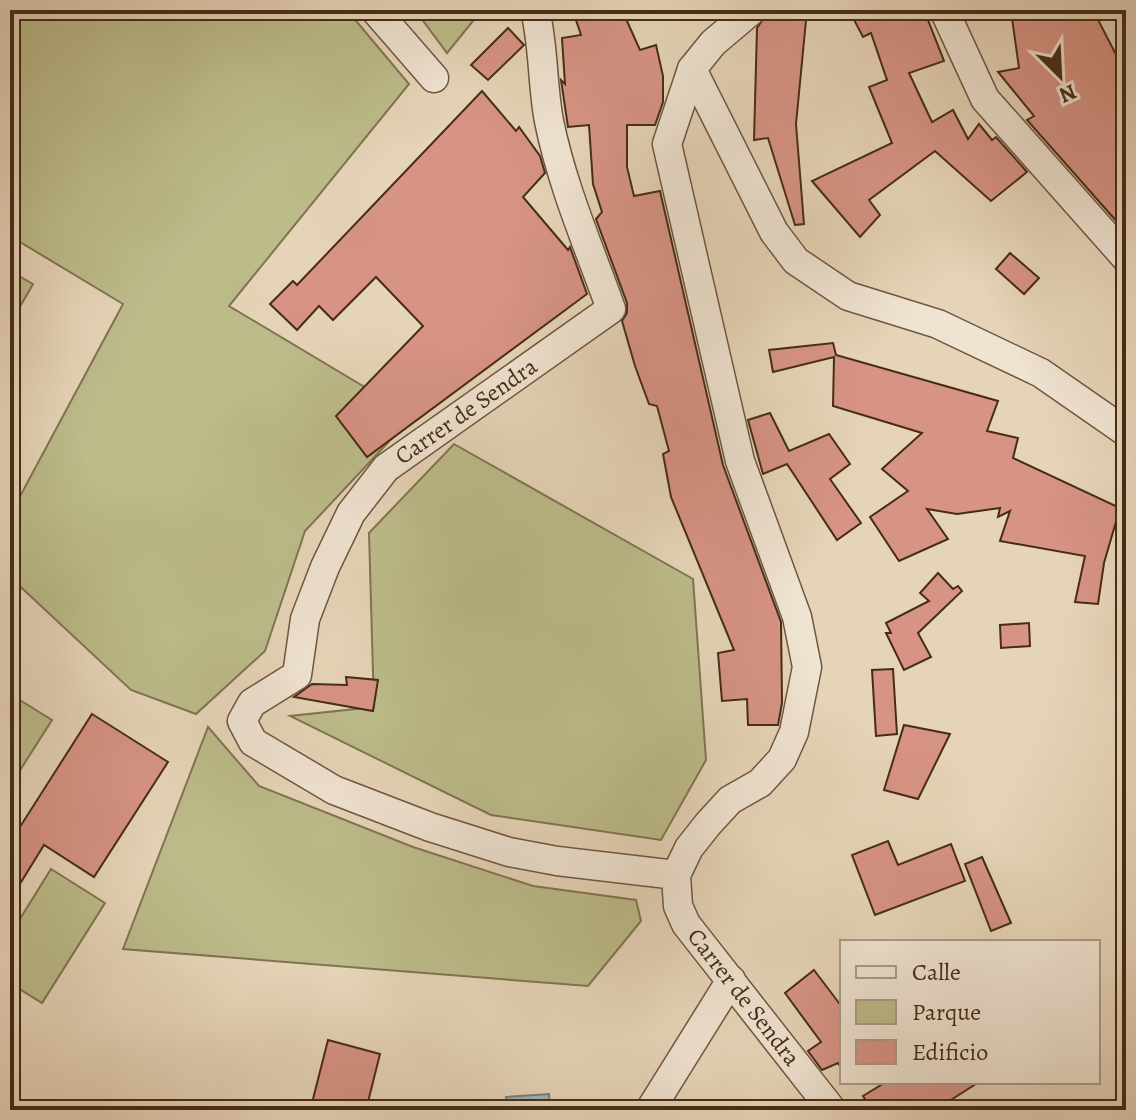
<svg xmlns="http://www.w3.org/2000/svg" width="1136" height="1120" font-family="Alegreya,serif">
  <rect width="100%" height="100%" fill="#e6d4b8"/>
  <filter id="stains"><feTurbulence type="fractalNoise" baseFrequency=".0025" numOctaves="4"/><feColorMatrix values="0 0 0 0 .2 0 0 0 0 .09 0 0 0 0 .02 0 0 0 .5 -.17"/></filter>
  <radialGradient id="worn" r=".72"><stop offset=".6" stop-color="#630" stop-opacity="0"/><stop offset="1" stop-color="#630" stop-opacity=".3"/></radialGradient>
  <g fill="#bcbb8a" stroke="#817451" stroke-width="2">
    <polygon points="10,10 347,10 409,84 229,306 413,416 305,531 265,651 196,714 131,690 10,577 10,515 123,304 10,236"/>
    <polygon points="415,10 482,10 447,53"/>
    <polygon points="10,271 33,284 10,324"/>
    <polygon points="454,444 693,579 706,760 661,840 491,815 290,716 374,707 369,533"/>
    <polygon points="10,694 52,720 10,786"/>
    <polygon points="208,727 259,786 413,847 533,886 636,900 641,921 588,986 123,949"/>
    <polygon points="51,869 105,903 42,1003 10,983 10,935"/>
  </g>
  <polygon fill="#9ab6b9" stroke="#787f79" stroke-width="2" points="549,1094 550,1110 507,1110 506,1097"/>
  <g fill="#d79384" stroke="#462c18" stroke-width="2">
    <polygon points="599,10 622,10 640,50 656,45 663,76 663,102 655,125 627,125 627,167 634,196 660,191 723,465 781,622 782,703 778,725 748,725 747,699 722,701 718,653 734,650 671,497 663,454 669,451 657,406 649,404 635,366 622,321 627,313 627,303 596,219 602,212 593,184 589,125 568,127 561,80 565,84 562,38 581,35 576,20"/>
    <polygon points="769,10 807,10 796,124 804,224 795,225 768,138 754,140 757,28"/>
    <polygon points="849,10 924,10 944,61 909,73 932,122 953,110 968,139 979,124 992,140 996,137 1027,172 991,201 935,151 869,200 880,215 860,237 812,181 892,143 869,87 887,80 871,33 863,37"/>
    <polygon points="1064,10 1093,10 1126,74 1126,232 1027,120 1034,116 998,72 1019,68 1012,18"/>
    <polygon points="508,28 524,45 488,80 471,65"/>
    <polygon points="482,91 516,131 519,127 540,156 545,173 523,197 568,250 570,247 587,294 367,457 336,416 423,326 376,277 333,320 319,306 297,330 270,304 293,281 297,285"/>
    <polygon points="1010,253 1039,278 1024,294 996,269"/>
    <polygon points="833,343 836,355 998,401 987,431 1018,438 1013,458 1120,508 1104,563 1098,604 1075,602 1085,556 1000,541 1010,511 998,517 1000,508 957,514 927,509 948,539 899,561 870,517 908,491 882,469 922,433 833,406 834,357 773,372 769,350"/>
    <polygon points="770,413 789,451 829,434 850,464 830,479 861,523 837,540 787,464 763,474 748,420"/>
    <polygon points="938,573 953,589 958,586 962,591 918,633 931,657 904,670 886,633 891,633 886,623 929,601 920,593"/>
    <polygon points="1029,623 1030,646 1001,648 1000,625"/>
    <polygon points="893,669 897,734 876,736 872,670"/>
    <polygon points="346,677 378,680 373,711 294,697 312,684 347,685"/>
    <polygon points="92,714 168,762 94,877 44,845 10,900 10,825 18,830"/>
    <polygon points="904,725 950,734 918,799 884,790"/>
    <polygon points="888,841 898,865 951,844 965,881 875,915 852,855"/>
    <polygon points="982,857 1011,923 991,931 965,864"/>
    <polygon points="814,970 842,1007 842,1069 838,1063 822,1070 808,1051 821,1042 785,993"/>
    <polygon points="328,1040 380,1054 366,1110 340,1110 312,1103"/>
    <polygon points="886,1082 979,1082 935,1110 872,1110 863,1096"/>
  </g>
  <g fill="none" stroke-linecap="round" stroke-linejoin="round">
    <g stroke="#6e5640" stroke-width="31">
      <g id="minor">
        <polyline points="375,10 434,78"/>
        <path d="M535 10C544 47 542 84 549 121 562 186 589 247 611 309L386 468 351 513 325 567 305 619 297 675 252 703 242 721 253 742 334 790 430 827 509 852 557 861 676 875"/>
        <polyline points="752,10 713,43 692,69 667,144 740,461 797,617 807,667 794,732 782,759 760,783 730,800 708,824 689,848 676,875 678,906 686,924 832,1110"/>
        <polyline points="944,10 985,99 1126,258"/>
        <polyline points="692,69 774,232 796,261 848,296 938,324 1041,373 1126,432"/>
        <polyline points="650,1110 731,980"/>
      </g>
    </g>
    <use href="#minor" stroke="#efe3d1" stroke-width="28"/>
  </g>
  <g text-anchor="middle" stroke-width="6" stroke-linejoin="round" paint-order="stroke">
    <g font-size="24" fill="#462c18" stroke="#efe3d1">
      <text transform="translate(466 411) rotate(-35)" y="8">Carrer de Sendra</text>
      <text transform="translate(744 997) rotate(52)" y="8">Carrer de Sendra</text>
    </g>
  </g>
  <rect width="1136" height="1120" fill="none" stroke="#e6d4b8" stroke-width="40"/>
  <rect x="12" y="12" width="1112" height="1096" fill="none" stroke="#462c18" stroke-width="4"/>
  <rect x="20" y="20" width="1096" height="1080" fill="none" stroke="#462c18" stroke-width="2"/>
  <rect x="840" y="940" width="260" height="144" fill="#efe3d1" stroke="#ab9a87" stroke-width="2"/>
  <rect x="856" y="966" width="40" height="12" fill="#efe3d1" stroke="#ab9a87" stroke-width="2"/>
  <text x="912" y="980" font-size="24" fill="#462c18">Calle</text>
  <rect x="856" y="1000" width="40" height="24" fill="#bcbb8a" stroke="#ab9a87" stroke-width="2"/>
  <text x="912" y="1020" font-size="24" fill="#462c18">Parque</text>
  <rect x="856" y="1040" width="40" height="24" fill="#d79384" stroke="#ab9a87" stroke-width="2"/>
  <text x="912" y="1060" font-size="24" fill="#462c18">Edificio</text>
  <g transform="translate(1060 76) rotate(156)" stroke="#efe3d1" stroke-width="6" paint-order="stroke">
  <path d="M0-6L14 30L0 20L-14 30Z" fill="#462c18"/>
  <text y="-12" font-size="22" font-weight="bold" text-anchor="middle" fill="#462c18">N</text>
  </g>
  <rect width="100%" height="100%" filter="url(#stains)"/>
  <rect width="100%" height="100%" fill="url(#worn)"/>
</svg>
